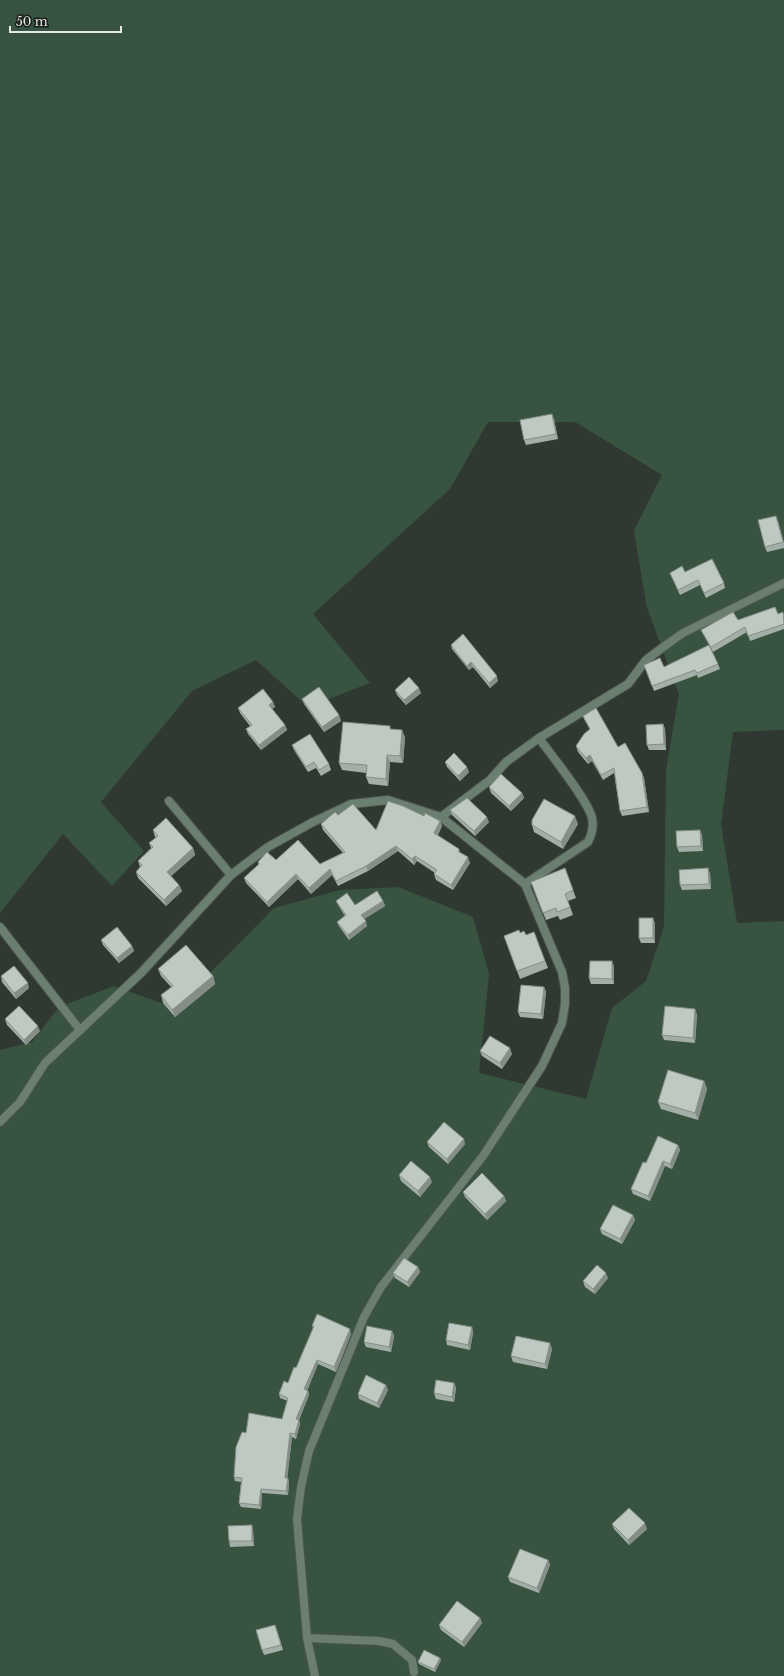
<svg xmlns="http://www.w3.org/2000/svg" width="784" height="1676" font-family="'Libre Baskerville',serif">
  <rect width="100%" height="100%" fill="#2f3831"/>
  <polygon fill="#385440" points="0,0 784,0 784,730 733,732 721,824 737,923 784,921 784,1676 0,1676 0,1050 32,1042 59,1007 114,986 175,1008 274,908 340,890 398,887 473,917 489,974 479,1073 586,1099 612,1008 646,981 664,927 666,770 679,694 647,608 634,531 662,475 575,422 488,422 450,489 313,614 370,683 308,707 256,660 192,691 101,802 144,851 112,886 63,834 0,913"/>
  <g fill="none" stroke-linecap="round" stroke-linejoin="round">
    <g stroke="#4c544e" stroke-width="10">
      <g id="minor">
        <polyline points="169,801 231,875"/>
        <polyline points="441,817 490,780 506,762 539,738 628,684 646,660 666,645 683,633 784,583"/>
        <path d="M525 884 588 842C592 834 594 827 592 818 588 800 551 755 539 738"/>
        <polyline points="0,927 80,1030"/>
        <polyline points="0,1122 20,1102 45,1063 141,973 231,875 268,847 313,822 351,804 388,800 441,817 525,884 562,972 565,988 565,1004 562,1023 542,1066 483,1156 381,1287 364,1317 309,1451 301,1487 297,1519 307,1638 315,1676"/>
        <polyline points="307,1638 379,1641 393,1644 412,1660 414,1672"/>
      </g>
    </g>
    <use href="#minor" stroke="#6b7f70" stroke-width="8"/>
  </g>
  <g fill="#a3aea6">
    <polygon points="554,419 558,439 526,445 524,440"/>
    <polygon points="778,521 784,543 784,548 767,552 765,547"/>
    <polygon points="685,572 724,583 725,588 706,598 700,585 680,595 672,578 670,573"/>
    <polygon points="784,614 784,629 750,641 747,632 713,652 703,634 701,630 738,620"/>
    <polygon points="451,645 498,681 490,688 473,667 469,670 452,649"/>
    <polygon points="718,664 720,669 698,678 697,675 654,691 644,665 664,667"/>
    <polygon points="395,690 421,693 406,705 397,695"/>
    <polygon points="302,699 339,715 341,721 324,732 304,704"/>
    <polygon points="273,702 275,707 272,709 285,725 287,730 261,750 248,734 246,729 250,726 240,713 238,708"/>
    <polygon points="583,716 618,747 642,773 644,778 649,812 622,816 620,811 614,773 603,780 592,761 588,764 578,752 576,746 590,729 585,721"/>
    <polygon points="663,724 665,729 666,750 649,750 647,745"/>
    <polygon points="391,729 405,737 403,763 390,762 388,786 369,784 366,777 366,773 342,770 339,763"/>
    <polygon points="292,745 329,764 331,770 321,776 316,768 308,772 294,750"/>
    <polygon points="445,762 469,772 460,781 447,767"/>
    <polygon points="489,787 522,793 524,798 511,811 491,793"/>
    <polygon points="450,810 489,822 475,836 452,815"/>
    <polygon points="338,815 376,830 424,816 440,821 442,826 438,835 461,853 470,863 453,890 436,880 434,874 435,873 417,861 414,865 398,851 368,871 338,886 332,875 311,894 298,879 269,907 246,883 244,878 259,864 258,862 276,860 320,864 343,853 323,830 321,824"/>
    <polygon points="578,824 563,849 534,832 532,825"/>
    <polygon points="153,830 193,848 195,855 171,876 179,885 182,891 166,906 138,878 136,872 140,867 138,861 151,848 149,843 156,838 155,837"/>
    <polygon points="700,830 702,835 703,851 679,852 677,847"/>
    <polygon points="565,868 576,898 568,901 573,915 560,920 558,916 546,920 534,890"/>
    <polygon points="708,868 710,874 711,889 682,890 680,885"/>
    <polygon points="336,901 355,905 383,901 385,906 364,919 367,926 349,940 339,926 337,922 345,916 338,905"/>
    <polygon points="655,923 655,943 641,943 639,938"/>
    <polygon points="534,932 548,968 520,979 504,936 520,933 526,935"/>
    <polygon points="101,940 132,946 134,951 119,963 103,945"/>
    <polygon points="614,966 614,984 591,984 589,978"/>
    <polygon points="158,969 213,976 215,984 175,1017 163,1003 161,995 171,987 161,976"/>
    <polygon points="1,976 29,988 16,999 2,982"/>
    <polygon points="544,987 546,992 543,1019 520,1017 518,1012"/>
    <polygon points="697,1014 695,1043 664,1040 662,1035"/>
    <polygon points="5,1019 40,1031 26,1045 7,1025"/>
    <polygon points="480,1051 512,1054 502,1069 482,1056"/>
    <polygon points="704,1081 707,1089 698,1120 661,1109 658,1102"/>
    <polygon points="427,1142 465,1144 448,1164 429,1147"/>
    <polygon points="678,1145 680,1150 672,1169 665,1166 650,1201 633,1194 631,1189 646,1163"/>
    <polygon points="399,1175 432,1182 420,1197 401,1181"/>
    <polygon points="463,1192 504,1196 506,1201 487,1220 465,1197"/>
    <polygon points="633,1215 635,1220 622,1244 602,1234 600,1229"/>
    <polygon points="418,1267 420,1272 409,1287 395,1278 393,1273"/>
    <polygon points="608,1278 595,1294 585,1287 583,1281"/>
    <polygon points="312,1326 351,1334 336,1372 318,1364 307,1391 308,1391 309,1395 299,1420 300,1424 296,1439 292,1437 287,1478 289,1482 288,1495 262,1493 261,1509 241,1507 239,1503 241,1482 235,1481 234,1477 246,1433 282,1419 288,1401 280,1398 279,1394 288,1383 296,1368 313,1328"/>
    <polygon points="472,1327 473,1333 470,1350 447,1345 446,1340"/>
    <polygon points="392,1331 394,1336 391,1352 366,1347 364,1342"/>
    <polygon points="552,1349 547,1369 513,1362 511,1356"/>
    <polygon points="454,1383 456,1388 454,1402 436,1399 434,1393"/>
    <polygon points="388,1390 379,1408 359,1399 358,1394"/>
    <polygon points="612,1524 647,1529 629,1545 614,1529"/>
    <polygon points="253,1530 254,1546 230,1547 229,1541"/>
    <polygon points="548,1560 550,1565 539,1593 510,1582 508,1577"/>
    <polygon points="480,1618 482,1623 464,1647 441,1630 439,1625"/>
    <polygon points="277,1630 283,1650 264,1655 262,1650"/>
    <polygon points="441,1660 435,1672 419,1664 418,1662"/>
  </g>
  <g fill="#858d87">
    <polygon points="552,414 554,419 558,439 556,434"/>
    <polygon points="776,516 778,521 784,545 783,542"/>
    <polygon points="471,662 473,667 469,670 467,666"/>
    <polygon points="497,676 498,681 490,688 489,683"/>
    <polygon points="419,688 421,693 406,705 404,700"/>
    <polygon points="273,702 275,707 271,710 269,705"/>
    <polygon points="339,715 341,721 324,732 322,727"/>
    <polygon points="663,724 665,729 666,750 664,744"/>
    <polygon points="285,725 287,730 261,750 259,745"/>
    <polygon points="402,730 405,737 403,763 400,756"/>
    <polygon points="387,755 390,762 388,786 386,779"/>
    <polygon points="590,755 592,761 588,764 586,758"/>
    <polygon points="467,767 469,772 460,781 458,776"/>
    <polygon points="642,773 644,778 649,812 647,807"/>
    <polygon points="522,793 524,798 511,811 509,806"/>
    <polygon points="575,816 578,824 563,849 561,842"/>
    <polygon points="487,817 489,822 475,836 474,831"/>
    <polygon points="440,821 442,826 436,839 434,833"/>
    <polygon points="700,830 702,835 703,851 701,846"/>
    <polygon points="396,846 398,851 368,871 366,866"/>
    <polygon points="193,848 195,855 169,878 167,872"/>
    <polygon points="415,856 417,861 414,865 412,859"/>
    <polygon points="468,857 470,863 453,890 451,885"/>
    <polygon points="708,868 710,874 711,889 709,884"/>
    <polygon points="330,869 332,875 311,894 309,888"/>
    <polygon points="296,874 298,879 269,907 267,902"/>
    <polygon points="179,885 182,891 166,906 164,900"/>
    <polygon points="383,901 385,906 363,920 361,915"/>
    <polygon points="653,918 655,923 655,943 653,938"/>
    <polygon points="366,921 367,926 349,940 348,935"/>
    <polygon points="132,946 134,951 119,963 117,958"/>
    <polygon points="612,961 614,966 614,984 612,979"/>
    <polygon points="213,976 215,984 175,1017 172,1010"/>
    <polygon points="28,983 29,988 16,999 14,993"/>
    <polygon points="544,987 546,992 543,1019 541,1014"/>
    <polygon points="695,1009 697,1014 695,1043 693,1038"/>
    <polygon points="38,1026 40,1031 26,1045 24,1040"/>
    <polygon points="510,1048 512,1054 502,1069 500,1063"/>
    <polygon points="704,1081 707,1089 698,1120 695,1113"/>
    <polygon points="464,1139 465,1144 448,1164 447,1159"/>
    <polygon points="678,1145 680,1150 672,1169 670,1164"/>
    <polygon points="663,1161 665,1166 650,1201 648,1196"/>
    <polygon points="430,1177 432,1182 420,1197 418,1191"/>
    <polygon points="504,1196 506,1201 487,1220 485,1214"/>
    <polygon points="633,1215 635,1220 622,1244 620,1239"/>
    <polygon points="418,1267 420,1272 409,1287 407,1282"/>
    <polygon points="606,1273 608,1278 595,1294 593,1289"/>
    <polygon points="472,1327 473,1333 470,1350 468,1345"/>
    <polygon points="350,1329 351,1334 336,1372 334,1367"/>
    <polygon points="392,1331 394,1336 391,1352 389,1347"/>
    <polygon points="550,1343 552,1349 547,1369 545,1364"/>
    <polygon points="317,1360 318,1364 305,1394 304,1389"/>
    <polygon points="454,1383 456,1388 454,1402 452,1397"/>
    <polygon points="386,1385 388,1390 379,1408 377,1403"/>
    <polygon points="308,1391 309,1395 297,1423 296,1419"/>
    <polygon points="299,1420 300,1424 296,1439 295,1434"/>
    <polygon points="290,1433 292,1437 287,1482 285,1478"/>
    <polygon points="288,1478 289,1482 288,1495 286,1491"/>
    <polygon points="261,1489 262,1493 261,1509 259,1505"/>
    <polygon points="645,1523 647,1529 629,1545 628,1540"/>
    <polygon points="252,1525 253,1530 254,1546 252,1541"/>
    <polygon points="548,1560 550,1565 539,1593 537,1588"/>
    <polygon points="480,1618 482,1623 464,1647 462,1642"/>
    <polygon points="440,1658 441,1660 435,1672 434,1669"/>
  </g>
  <g fill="#becac1" stroke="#858d87">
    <polygon points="552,414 556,434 524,440 520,420"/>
    <polygon points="776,516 783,542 765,547 758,520"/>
    <polygon points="712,559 724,583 704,593 698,580 678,590 670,573 682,566 685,572"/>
    <polygon points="775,607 778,614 783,612 784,624 748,636 745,627 711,647 701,630 733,612 738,620"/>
    <polygon points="463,634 497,676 489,683 471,662 467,666 451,645"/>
    <polygon points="709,645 718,664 697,673 695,670 652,686 644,665 660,658 664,667"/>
    <polygon points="409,677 419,688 404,700 395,690"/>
    <polygon points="319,687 339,715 322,727 302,699"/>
    <polygon points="263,689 273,702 269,705 285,725 259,745 246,729 252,725 238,708"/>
    <polygon points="596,708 618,747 625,743 642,773 647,807 620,811 614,768 601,775 590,755 586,758 576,746 584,734 590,729 583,716"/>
    <polygon points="343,722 390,726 390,729 402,730 400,756 387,755 386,779 366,777 367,765 339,763"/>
    <polygon points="663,724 664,744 647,745 646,725"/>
    <polygon points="310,734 329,764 319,770 314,762 306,767 292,745"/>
    <polygon points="454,753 467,767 458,776 445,762"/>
    <polygon points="501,774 522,793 509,806 489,787"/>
    <polygon points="467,798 487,817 474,831 450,810"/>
    <polygon points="544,799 575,816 561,842 532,825 532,820"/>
    <polygon points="388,801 403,806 424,816 425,813 440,821 434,833 459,849 459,852 468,857 451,885 434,874 437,870 415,856 412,859 396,846 366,866 336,881 330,869 309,888 296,874 267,902 244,878 259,864 258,862 267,852 276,860 298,840 320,864 345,852 321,824 335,812 338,815 353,804 376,830"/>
    <polygon points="166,818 193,848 167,872 179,885 164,900 136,872 142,865 138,861 153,847 149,843 158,836 153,830"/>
    <polygon points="700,830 701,846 677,847 676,831"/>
    <polygon points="565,868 573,890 565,894 570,907 557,912 556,908 543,913 531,882"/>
    <polygon points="708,868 709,884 680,885 679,870"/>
    <polygon points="377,891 383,901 361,915 366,921 348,935 337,922 346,915 336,901 347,893 355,905"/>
    <rect x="639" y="918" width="14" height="20"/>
    <polygon points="117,927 132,946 117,958 101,940"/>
    <polygon points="519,930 520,933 524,931 526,935 534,932 545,961 517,971 504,936"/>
    <polygon points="186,945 213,976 172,1010 161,995 173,986 158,969"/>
    <polygon points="590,961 612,961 612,979 589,978"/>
    <polygon points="14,966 28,983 14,993 1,976"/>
    <polygon points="521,985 544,987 541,1014 518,1012"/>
    <polygon points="19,1006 38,1026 24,1040 5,1019"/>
    <polygon points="665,1006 695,1009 693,1038 662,1035"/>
    <polygon points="490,1036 510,1048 500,1063 480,1051"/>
    <polygon points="668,1070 704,1081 695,1113 658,1102"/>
    <polygon points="444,1122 464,1139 447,1159 427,1142"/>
    <polygon points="658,1136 678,1145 670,1164 663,1161 648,1196 631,1189 643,1162 646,1163"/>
    <polygon points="411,1161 430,1177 418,1191 399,1175"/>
    <polygon points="482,1173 504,1196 485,1214 463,1192"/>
    <polygon points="613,1205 633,1215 620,1239 600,1229"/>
    <polygon points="404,1258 418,1267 407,1282 393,1273"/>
    <polygon points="597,1265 606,1273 593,1289 583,1281"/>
    <polygon points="317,1314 350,1329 334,1367 317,1360 304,1389 308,1391 296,1419 299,1420 295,1434 290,1433 285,1478 288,1478 286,1491 261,1489 259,1505 239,1503 242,1478 234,1477 236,1447 242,1432 246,1433 249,1413 282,1419 288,1398 279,1394 284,1381 288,1383 294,1367 296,1368 314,1326 312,1326"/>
    <polygon points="449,1323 472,1327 468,1345 446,1340"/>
    <polygon points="367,1326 392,1331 389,1347 364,1342"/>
    <polygon points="516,1336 550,1343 545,1364 511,1356"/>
    <polygon points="366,1375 386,1385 377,1403 358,1394"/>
    <polygon points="436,1380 454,1383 452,1397 434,1393"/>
    <polygon points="629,1508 645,1523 628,1540 612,1524"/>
    <polygon points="252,1525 252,1541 229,1541 228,1526"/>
    <polygon points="520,1549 548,1560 537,1588 508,1577"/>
    <polygon points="457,1601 480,1618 462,1642 439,1625"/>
    <polygon points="275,1625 281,1645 262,1650 256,1630"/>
    <polygon points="424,1650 440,1658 434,1669 418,1662"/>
  </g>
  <path d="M10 26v6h111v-6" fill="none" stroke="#e3e9e5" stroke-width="2"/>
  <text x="16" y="26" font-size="12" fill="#e3e9e5" stroke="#1a1e1b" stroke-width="3" paint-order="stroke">50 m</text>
</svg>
